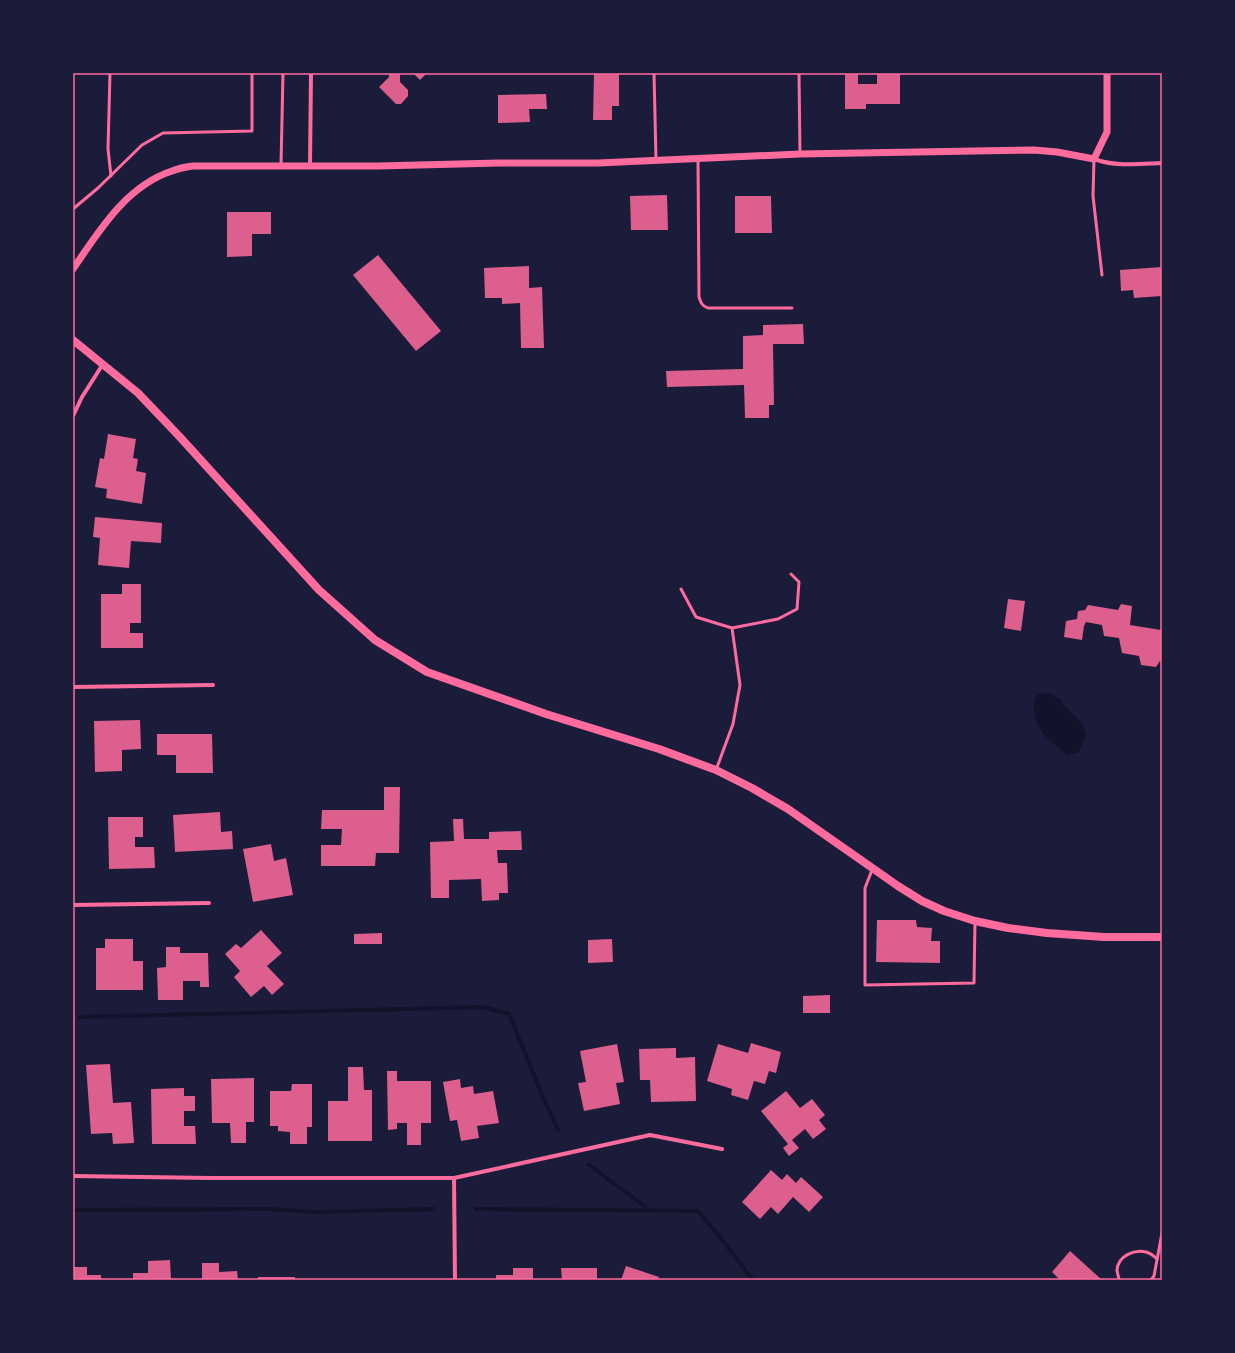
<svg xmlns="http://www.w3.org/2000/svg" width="1235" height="1353" font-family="'Titillium Web',sans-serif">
  <rect width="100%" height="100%" fill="#1b1b3a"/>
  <path fill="#12122b" d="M1049 693 1061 699 1062 703 1080 721 1083 726 1086 734 1085 738 1079 752 1068 755C1052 743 1034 730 1034 709 1034 703 1034 699 1038 694Z"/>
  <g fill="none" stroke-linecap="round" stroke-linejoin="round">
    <g stroke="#12122b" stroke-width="4">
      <polyline points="80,1017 484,1007 509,1014 542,1095 558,1130"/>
      <polyline points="589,1165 650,1210"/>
      <polyline points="476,1209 698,1211 720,1237 753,1280"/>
      <polyline points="73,1210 270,1209 315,1212 434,1209"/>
    </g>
  </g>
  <g fill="#dd5f8e">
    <polygon points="389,73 400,73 400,82 408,90 408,96 401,104 396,104 379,87 389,77"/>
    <polygon points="413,73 427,73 420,80"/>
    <polygon points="594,73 619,73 619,106 612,106 612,120 593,120"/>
    <polygon points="845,73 858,73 858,84 877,84 877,73 900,73 900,104 866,104 866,109 845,109"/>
    <polygon points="546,94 547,109 529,109 530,122 498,123 498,95"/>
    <polygon points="667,195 668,230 631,230 630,196"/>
    <polygon points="735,196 771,196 772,233 735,233"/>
    <polygon points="227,212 271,212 271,234 252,234 252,256 227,257"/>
    <polygon points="378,255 441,331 416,351 353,275"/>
    <polygon points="529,266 529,288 542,287 544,348 521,348 520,303 502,304 502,298 485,298 484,268"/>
    <polygon points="1162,267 1162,296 1134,298 1133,290 1121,291 1120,270"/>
    <polygon points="803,324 804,344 773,344 774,405 769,405 769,418 745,418 744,385 667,387 666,371 743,369 743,336 763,335 763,325"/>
    <polygon points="108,434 136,439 133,458 138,459 136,471 146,473 142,504 106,498 107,489 95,487 100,458 104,459"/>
    <polygon points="95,517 162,523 161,543 131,541 129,568 98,565 100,538 93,537"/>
    <polygon points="122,584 141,584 141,623 130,623 130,633 143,633 143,648 101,648 101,594 122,594"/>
    <polygon points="1008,599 1025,601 1021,631 1004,628"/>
    <polygon points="1121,604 1132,606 1130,625 1161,630 1162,628 1162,662 1160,661 1156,667 1141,665 1139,656 1122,653 1119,638 1104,636 1102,625 1086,622 1084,626 1082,640 1064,637 1066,621 1077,619 1078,611 1085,610 1088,605 1118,610"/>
    <polygon points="140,720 141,749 122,750 122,771 95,772 94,721"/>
    <polygon points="157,734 212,734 213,773 176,773 176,755 157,755"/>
    <polygon points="384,787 400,787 399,853 376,853 375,866 321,866 321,845 341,845 342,829 321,829 322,810 384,810"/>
    <polygon points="220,812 221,832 232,831 233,849 175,852 173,815"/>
    <polygon points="108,817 143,817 143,837 135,837 135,847 154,847 155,868 109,869"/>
    <polygon points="453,819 463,819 464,839 489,839 489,832 521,831 522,850 497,850 498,863 507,863 508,893 499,893 499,900 482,901 481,879 449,880 449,898 431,898 430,842 454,841"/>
    <polygon points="271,844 274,861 286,858 293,895 253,902 243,849"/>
    <polygon points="877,920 916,920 917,927 932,928 931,941 940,941 940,963 876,962"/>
    <polygon points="261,930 282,953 267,966 284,984 272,995 264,986 251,997 234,977 240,971 225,954 236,944 241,948"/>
    <polygon points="382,933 382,944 354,944 354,934"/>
    <polygon points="105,939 133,939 133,961 143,961 143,990 96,990 96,948 105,948"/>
    <polygon points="612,939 613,962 588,963 588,940"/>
    <polygon points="166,947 180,947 180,953 208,953 209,987 200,987 200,981 183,981 183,1000 158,1000 157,968 166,967"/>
    <polygon points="830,995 830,1013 803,1013 803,996"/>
    <polygon points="751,1043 781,1052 776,1073 769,1071 765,1084 754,1081 748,1100 731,1095 732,1089 707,1081 718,1044 748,1053"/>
    <polygon points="617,1044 624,1082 616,1083 620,1104 584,1111 578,1083 586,1082 580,1051"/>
    <polygon points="676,1048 676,1058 695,1057 696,1101 651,1102 650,1080 640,1080 639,1049"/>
    <polygon points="110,1064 113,1103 131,1102 134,1143 113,1144 112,1133 91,1134 86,1065"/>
    <polygon points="348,1067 363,1067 364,1090 372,1090 372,1141 328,1141 328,1101 348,1101"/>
    <polygon points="387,1071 397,1071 397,1081 431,1081 431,1123 421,1123 421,1145 407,1145 407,1123 397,1123 397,1129 388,1130"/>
    <polygon points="254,1078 254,1122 246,1122 246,1143 231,1143 230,1123 212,1123 211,1079"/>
    <polygon points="460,1079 461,1088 473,1086 474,1094 493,1091 499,1123 477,1126 479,1138 461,1141 457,1120 450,1121 443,1082"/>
    <polygon points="292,1084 312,1084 312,1127 307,1127 307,1144 290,1144 290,1132 278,1131 278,1126 270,1126 270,1091 291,1091"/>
    <polygon points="184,1088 184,1096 195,1096 195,1111 184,1111 184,1126 195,1126 196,1144 152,1144 151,1089"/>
    <polygon points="786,1091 800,1108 812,1099 825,1115 819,1120 826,1129 813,1139 805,1129 792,1140 799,1148 789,1156 783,1148 788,1144 761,1111"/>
    <polygon points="771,1170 782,1180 787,1174 796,1183 801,1177 823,1197 809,1212 793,1197 778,1214 771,1207 760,1219 742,1202"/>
    <polygon points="1070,1251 1102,1280 1060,1280 1052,1272"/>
    <polygon points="170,1260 171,1280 133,1280 133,1273 148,1273 148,1261"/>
    <polygon points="202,1263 219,1263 219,1272 237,1271 238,1280 202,1280"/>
    <polygon points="626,1266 659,1277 658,1280 621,1280"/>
    <polygon points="73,1267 87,1267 87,1275 101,1275 101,1280 73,1280"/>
    <polygon points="513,1268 533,1268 533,1280 496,1280 496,1275 513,1275"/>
    <polygon points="561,1268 597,1268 597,1280 562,1280"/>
    <rect x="258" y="1277" width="37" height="3"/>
  </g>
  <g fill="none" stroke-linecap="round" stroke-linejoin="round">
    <g stroke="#ff6b9d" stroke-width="3">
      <polyline points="110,73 108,149 111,176"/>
      <polyline points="654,73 656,160"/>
      <polyline points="799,73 800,154"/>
      <path d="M698 159 699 297C701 303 702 306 708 308H792"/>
      <polyline points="1094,159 1093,196 1102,275"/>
      <polyline points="281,165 283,73"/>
      <polyline points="73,209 98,188 142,145 163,133 252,131 252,73"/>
      <polyline points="681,589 696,617 732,628 778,619 797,609 799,582 791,574"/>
      <polyline points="716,770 733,724 740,685 732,628"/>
      <polyline points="872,870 865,888 865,985 974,983 975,921"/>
      <path d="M1119 1280C1119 1277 1117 1273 1117 1270 1118 1256 1134 1249 1146 1252 1150 1253 1154 1256 1157 1259"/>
      <polyline points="1151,1280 1154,1276 1162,1233"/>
    </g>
    <g stroke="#ff6b9d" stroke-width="4">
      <path d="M1094 159C1116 167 1139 164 1162 163"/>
      <polyline points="310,166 311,73"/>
      <polyline points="73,416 82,397 103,364"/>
      <polyline points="73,687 213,685"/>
      <polyline points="73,905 209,903"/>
      <polyline points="73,1176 211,1178 454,1178 650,1135 722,1149"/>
      <polyline points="454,1178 455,1280"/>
    </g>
    <path stroke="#ff6b9d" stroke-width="7" d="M73 269C99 231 126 186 172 171 179 168 186 167 193 166H378L499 163H598L800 154 1034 150 1057 152 1094 159 1107 132V73"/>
    <polyline stroke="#ff6b9d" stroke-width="8" points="73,340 138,393 179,436 319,590 375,640 427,672 546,714 659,749 716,770 752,788 788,809 898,886 922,901 944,911 975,921 1008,928 1047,933 1104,937 1162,937"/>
  </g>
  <rect width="1235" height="1353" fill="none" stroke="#1b1b3a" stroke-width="148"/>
  <rect x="74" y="74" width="1087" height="1205" fill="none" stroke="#ff6b9d" stroke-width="1.5"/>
</svg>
